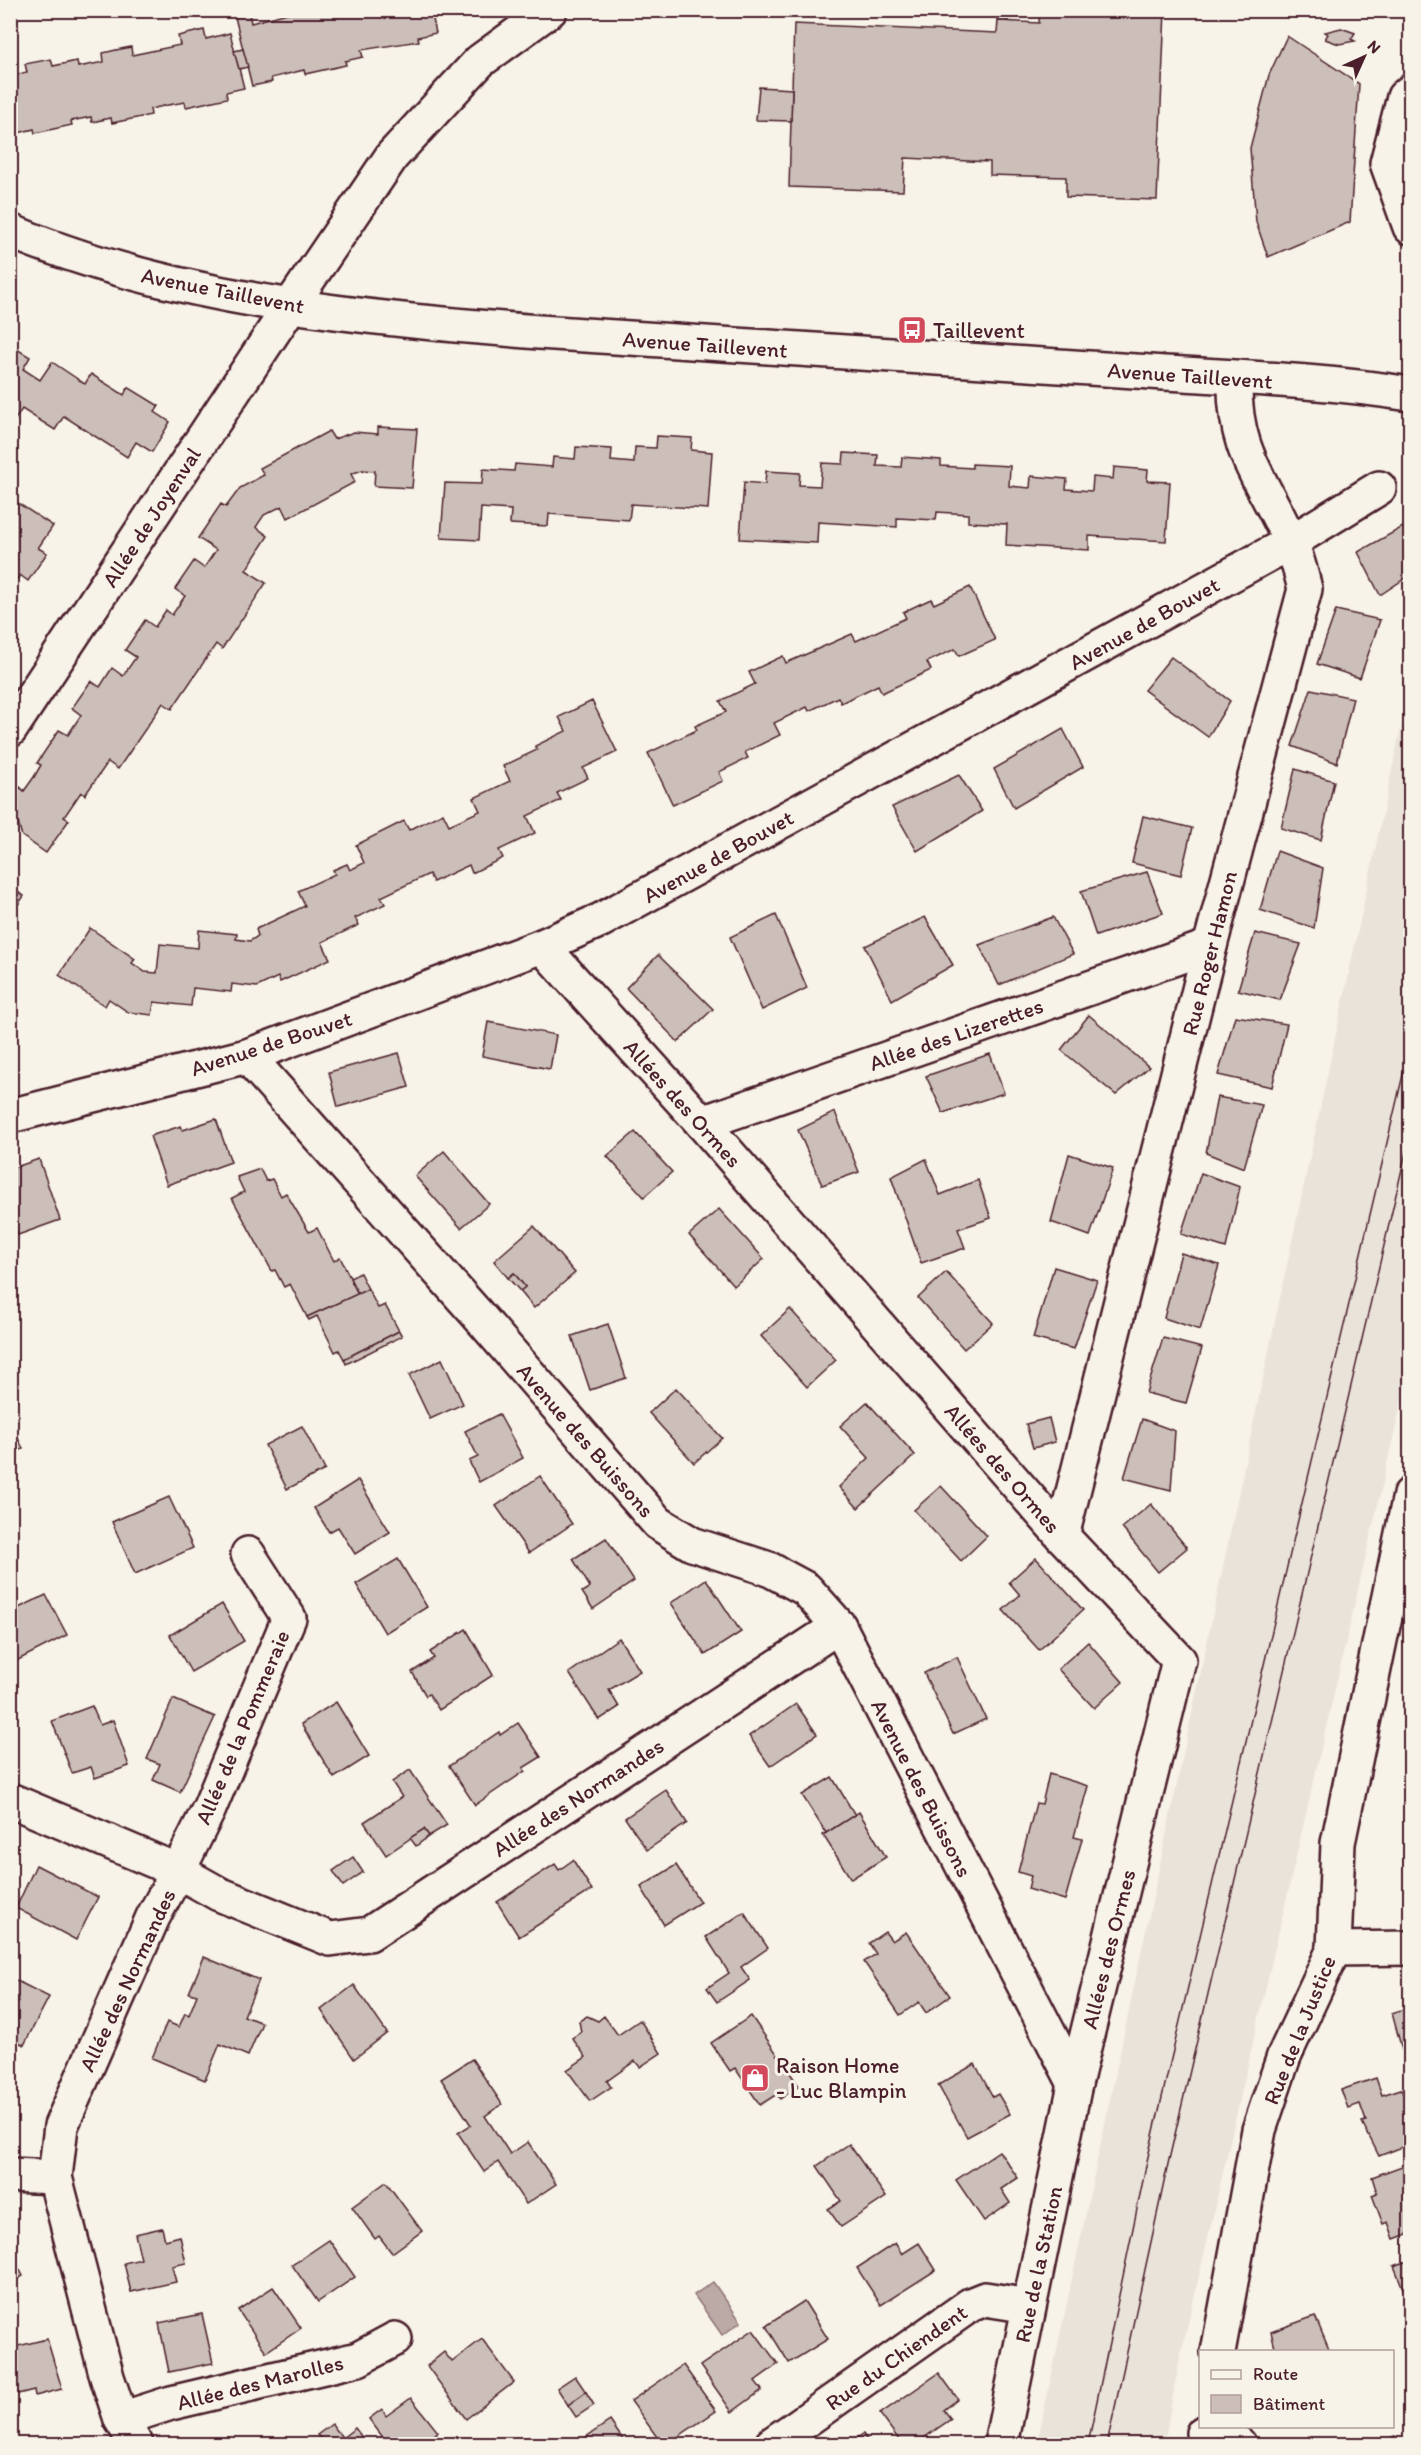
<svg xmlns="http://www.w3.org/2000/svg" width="1421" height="2455" font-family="Itim,sans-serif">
  <rect width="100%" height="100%" fill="#f7f3e8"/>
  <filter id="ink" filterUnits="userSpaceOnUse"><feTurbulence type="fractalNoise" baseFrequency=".0167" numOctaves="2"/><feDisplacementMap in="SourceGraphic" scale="12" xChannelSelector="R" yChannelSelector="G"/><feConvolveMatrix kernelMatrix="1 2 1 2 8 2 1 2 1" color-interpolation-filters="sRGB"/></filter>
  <g filter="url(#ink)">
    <polygon fill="#eae3da" points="1410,685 1410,1365 1180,2358 1164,2444 1037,2444"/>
    <polygon fill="#bcaaa7" stroke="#8e7275" stroke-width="1.5" points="713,2282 741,2322 722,2335 694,2295"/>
    <g fill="#ccbfb9" stroke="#4a1f2b" stroke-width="1.5">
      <polygon points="298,10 431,10 436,33 418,37 419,41 361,50 363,57 345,61 346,65 305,74 304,70 271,78 272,82 252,86 235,17 249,13 251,23"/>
      <polygon points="998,10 1009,10 1008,21 998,21"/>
      <polygon points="1040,10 1165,10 1157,200 1066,197 1066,177 990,175 990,162 905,158 903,191 789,187 794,24 997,33 998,21 1039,23"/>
      <polygon points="1341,28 1355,33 1351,39 1355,41 1339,44 1325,39 1328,34 1325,32"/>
      <polygon points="204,30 206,39 230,33 244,88 226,92 227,98 186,107 185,102 168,105 150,109 151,115 112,123 111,118 92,122 91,117 71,121 72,125 35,133 34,129 10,135 10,76 27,72 25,64 51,59 53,66 77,61 78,67 104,62 103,53 116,50 131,47 132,55 180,45 178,36"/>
      <polygon points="1287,36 1359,84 1350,222 1268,257 1256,222 1250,148 1269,75"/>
      <polygon points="243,49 248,67 239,69 234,51"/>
      <polygon points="759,87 792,89 791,121 756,120"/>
      <polygon points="10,345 30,357 23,369 40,380 52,362 85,384 91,374 124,395 128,387 159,406 155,412 170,422 152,452 136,442 127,457 64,416 55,430 22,409 10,427"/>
      <polygon points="378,427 417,429 412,488 374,486 375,471 362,470 351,474 355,482 288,518 282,506 264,515 256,527 268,536 246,570 266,583 222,649 216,644 172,709 163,703 118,769 108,762 85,795 81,792 64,817 69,820 46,853 22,836 11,800 20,787 24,791 34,777 41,765 37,763 59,730 68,735 81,715 72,708 91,681 100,687 112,668 123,676 136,657 125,650 145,620 155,627 166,610 172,615 185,596 175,589 194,561 204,568 216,550 198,538 221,504 226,507 240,488 264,475 260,468 329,431 334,439 354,432 378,434"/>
      <polygon points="657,436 692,438 691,450 712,452 708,509 631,504 629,520 549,514 548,526 510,524 511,510 481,508 479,540 441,538 445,483 482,484 483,469 514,471 515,464 552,467 553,457 575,459 576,447 612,449 611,461 634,463 635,447 656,448"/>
      <polygon points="844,453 878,455 877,466 901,467 902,457 941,460 941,466 956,467 972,468 972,464 1010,466 1009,486 1030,488 1031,476 1067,479 1066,489 1092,491 1093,477 1113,479 1114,467 1148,470 1147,481 1170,482 1166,541 1089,536 1089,550 1006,545 1007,524 968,522 968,514 937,512 936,520 897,518 897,527 818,522 817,543 740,539 744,482 765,484 766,471 800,473 799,485 820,486 822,463 843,464"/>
      <polygon points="10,498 53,526 38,548 47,553 28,581 20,575 10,589"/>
      <polygon points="1410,523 1410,575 1380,595 1358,552"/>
      <polygon points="970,587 995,640 959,656 955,649 927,662 931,670 882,693 878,685 841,703 838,697 809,711 807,707 774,723 780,735 745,752 748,758 719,772 723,781 673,805 648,753 697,730 695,726 726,712 720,701 755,684 749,672 783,656 786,663 852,634 856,641 906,618 903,612 920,604 931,599 934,604"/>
      <polygon points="1336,610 1380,620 1360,678 1317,664"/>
      <polygon points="1171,657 1230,701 1208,737 1144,690"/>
      <polygon points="1311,689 1353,698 1337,763 1292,746"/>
      <polygon points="592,701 617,752 583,768 588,778 557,793 561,800 527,816 535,833 499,850 503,858 472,873 469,865 433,882 429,874 381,897 385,904 355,918 359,925 322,942 330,959 280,982 278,977 257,987 232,984 231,992 193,988 191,1006 154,1002 152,1015 128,1012 109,999 105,1006 59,975 90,928 135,959 132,963 145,972 157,973 160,944 198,948 199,930 237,934 236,939 250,941 258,936 256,929 305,906 298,891 335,874 333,870 347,864 350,870 364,863 356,845 404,821 409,830 443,813 449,825 480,811 474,798 510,781 503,766 537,750 535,746 566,731 559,717"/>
      <polygon points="1063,729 1083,767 1014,808 994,769"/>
      <polygon points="1295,769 1334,781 1321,840 1281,828"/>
      <polygon points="959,775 982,811 917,851 892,807"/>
      <polygon points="1143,816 1192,828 1181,875 1132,863"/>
      <polygon points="1277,851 1323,868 1314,928 1260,910"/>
      <polygon points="1147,872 1163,913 1096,936 1081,891"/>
      <polygon points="10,887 24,896 10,916"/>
      <polygon points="776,915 807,988 762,1010 730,937"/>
      <polygon points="925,917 953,965 892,1000 865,946"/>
      <polygon points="1053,917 1073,954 999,985 979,945"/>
      <polygon points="1255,933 1301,944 1280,1000 1238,990"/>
      <polygon points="658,955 713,1009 678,1042 626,988"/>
      <polygon points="1089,1015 1149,1067 1116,1095 1061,1050"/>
      <polygon points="1235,1016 1287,1024 1272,1087 1218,1075"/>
      <polygon points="488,1022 556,1035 550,1069 482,1056"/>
      <polygon points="399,1053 409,1087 338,1107 329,1072"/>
      <polygon points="990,1054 1004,1093 943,1113 926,1076"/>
      <polygon points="1217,1097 1262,1105 1244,1168 1206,1153"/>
      <polygon points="835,1112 859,1172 822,1185 798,1130"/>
      <polygon points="216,1119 231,1162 167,1185 150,1136 181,1126 183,1130"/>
      <polygon points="635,1132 672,1172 644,1197 607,1156"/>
      <polygon points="444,1151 489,1204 461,1228 415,1176"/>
      <polygon points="1069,1154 1113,1168 1090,1236 1051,1222"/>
      <polygon points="39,1159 60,1220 18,1235 10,1213 10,1169"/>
      <polygon points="926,1159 940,1195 978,1180 991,1218 958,1229 965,1248 921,1263 891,1177"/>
      <polygon points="260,1169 266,1181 272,1179 281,1196 286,1193 309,1232 317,1228 334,1261 340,1257 358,1294 307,1317 290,1284 284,1287 275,1270 272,1271 232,1198 244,1192 237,1177"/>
      <polygon points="1201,1173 1240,1187 1226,1248 1181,1234"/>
      <polygon points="719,1209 764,1259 734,1286 689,1235"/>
      <polygon points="534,1226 575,1273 534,1308 520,1291 525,1287 514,1273 508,1278 494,1261"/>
      <polygon points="1181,1253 1219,1265 1200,1330 1164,1318"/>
      <polygon points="1054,1267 1097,1280 1074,1349 1033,1338"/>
      <polygon points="946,1272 993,1323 964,1349 918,1298"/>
      <polygon points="360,1273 368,1289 358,1294 350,1278"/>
      <polygon points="514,1273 525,1287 520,1291 508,1278"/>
      <polygon points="368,1289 378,1308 385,1305 399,1331 344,1359 339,1350 335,1352 317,1316 309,1320 307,1317"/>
      <polygon points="790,1309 836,1360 807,1387 761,1336"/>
      <polygon points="608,1324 626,1378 590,1390 572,1336"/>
      <polygon points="399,1331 402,1336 346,1364 344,1359"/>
      <polygon points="1163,1338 1202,1348 1186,1403 1146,1393"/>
      <polygon points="442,1359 463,1404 430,1419 409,1375"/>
      <polygon points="10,1384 17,1400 10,1402"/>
      <polygon points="676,1388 722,1438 694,1463 649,1413"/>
      <polygon points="867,1402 915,1455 858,1508 839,1487 869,1458 840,1426"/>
      <polygon points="499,1414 523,1458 479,1482 469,1461 478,1457 465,1431"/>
      <polygon points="1049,1418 1055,1442 1033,1448 1026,1424"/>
      <polygon points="1142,1419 1175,1431 1171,1490 1124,1478"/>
      <polygon points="10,1421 23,1449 10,1455"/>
      <polygon points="302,1426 325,1470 287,1489 265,1445"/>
      <polygon points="540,1476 572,1524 529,1553 496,1506"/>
      <polygon points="358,1480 390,1532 355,1554 338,1527 329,1532 314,1508"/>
      <polygon points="941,1486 987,1536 961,1561 914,1510"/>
      <polygon points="169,1497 193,1548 135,1574 112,1522"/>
      <polygon points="1151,1504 1187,1548 1158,1572 1122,1528"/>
      <polygon points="606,1538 634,1581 593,1609 582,1592 590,1587 573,1559"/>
      <polygon points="1036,1558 1083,1610 1039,1650 1003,1610 1020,1595 1009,1582"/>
      <polygon points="398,1559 427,1607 385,1633 356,1584"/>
      <polygon points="706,1579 741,1632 705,1655 671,1603"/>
      <polygon points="46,1595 67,1635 12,1663 10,1612"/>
      <polygon points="222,1604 244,1641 191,1672 170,1635"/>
      <polygon points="466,1629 493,1675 439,1710 429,1694 426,1696 412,1672 434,1658 430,1652"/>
      <polygon points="619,1638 640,1671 609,1690 619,1707 599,1720 569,1673"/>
      <polygon points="1088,1642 1123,1682 1094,1708 1058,1669"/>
      <polygon points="957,1657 986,1719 953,1734 924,1673"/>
      <polygon points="173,1699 215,1717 180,1792 153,1780 160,1764 147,1759"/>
      <polygon points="336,1702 369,1756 334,1778 301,1724"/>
      <polygon points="796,1704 817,1734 770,1766 749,1736"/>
      <polygon points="92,1706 100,1725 113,1720 129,1766 95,1778 91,1767 72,1773 52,1721"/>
      <polygon points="518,1723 541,1757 523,1768 525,1771 475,1805 449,1766 499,1732 500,1735"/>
      <polygon points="410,1770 447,1825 429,1836 424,1829 386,1855 364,1822 402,1797 392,1782"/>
      <polygon points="1049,1774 1088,1786 1074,1837 1082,1839 1065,1900 1028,1889 1031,1876 1018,1872 1036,1803 1042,1804"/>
      <polygon points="832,1777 855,1815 826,1833 802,1795"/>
      <polygon points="666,1790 687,1823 647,1850 625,1818"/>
      <polygon points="859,1812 886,1857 851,1879 823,1835"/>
      <polygon points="424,1829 429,1836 416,1846 410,1838"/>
      <polygon points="353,1857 363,1872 343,1886 333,1871"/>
      <polygon points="573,1860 592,1890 519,1937 497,1902 555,1864 559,1870"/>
      <polygon points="36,1865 98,1897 76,1940 16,1908"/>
      <polygon points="676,1865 700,1902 664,1925 641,1887"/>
      <polygon points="744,1912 768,1948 741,1967 750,1980 717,2002 707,1988 729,1973 706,1937"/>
      <polygon points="885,1932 892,1941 906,1932 950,1996 926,2013 919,2002 900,2015 864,1962 876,1954 869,1943"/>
      <polygon points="204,1957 259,1980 244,2016 262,2023 248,2056 220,2044 205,2080 152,2058 167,2022 179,2027 185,2013 189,2015 197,1995 189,1993"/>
      <polygon points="13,1979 49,1997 24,2045 10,2038 10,1985"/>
      <polygon points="354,1985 387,2033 354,2059 321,2010"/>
      <polygon points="1410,2007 1410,2064 1404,2049 1402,2050 1392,2013"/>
      <polygon points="587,2016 598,2021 604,2016 618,2035 640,2020 661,2053 640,2067 635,2061 607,2081 611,2087 590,2101 567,2070 586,2057 572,2038 581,2032 579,2021"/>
      <polygon points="751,2016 799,2086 780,2099 777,2094 760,2105 735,2068 730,2071 711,2043"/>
      <polygon points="472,2059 502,2104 485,2116 510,2154 528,2142 556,2184 526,2204 498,2162 484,2172 458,2133 471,2125 441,2079"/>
      <polygon points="975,2064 993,2097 998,2094 1010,2114 967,2137 938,2085"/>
      <polygon points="10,2066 19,2071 10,2087"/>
      <polygon points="1376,2078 1382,2095 1401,2089 1407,2104 1410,2106 1410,2144 1379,2156 1362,2122 1366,2121 1360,2104 1348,2108 1341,2090"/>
      <polygon points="849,2144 886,2197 841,2227 828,2209 841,2201 817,2166"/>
      <polygon points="999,2151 1018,2178 1001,2189 1010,2203 984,2221 956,2180"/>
      <polygon points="1410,2163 1410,2233 1394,2239 1388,2222 1383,2224 1372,2195 1377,2193 1372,2177"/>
      <polygon points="386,2182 422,2231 392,2253 379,2236 375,2239 352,2207"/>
      <polygon points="162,2228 165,2240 180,2236 186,2263 172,2266 176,2282 131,2292 124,2263 141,2259 135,2234"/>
      <polygon points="329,2240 355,2277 318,2302 292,2265"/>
      <polygon points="895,2243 902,2254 919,2243 936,2270 881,2305 857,2268"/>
      <polygon points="10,2251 23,2276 10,2283"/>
      <polygon points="1410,2260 1410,2283 1402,2286 1394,2266"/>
      <polygon points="1410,2283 1410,2292 1405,2294 1402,2286"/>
      <polygon points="273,2287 301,2328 266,2352 238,2310"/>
      <polygon points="804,2301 828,2339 789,2363 766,2326"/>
      <polygon points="202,2314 213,2363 169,2372 159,2323"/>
      <polygon points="1315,2316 1330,2352 1276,2352 1271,2332"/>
      <polygon points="753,2330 778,2364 755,2381 762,2390 732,2412 700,2366"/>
      <polygon points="47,2339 62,2389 35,2396 34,2390 10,2396 10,2348"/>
      <polygon points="482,2339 514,2382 466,2419 427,2366 444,2352 452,2362"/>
      <polygon points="683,2365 716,2411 667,2444 662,2444 631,2401"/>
      <polygon points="939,2373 958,2399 944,2410 951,2419 915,2444 902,2444 880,2414"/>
      <polygon points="575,2376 586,2392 568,2405 557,2388"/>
      <polygon points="586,2392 594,2405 576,2417 568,2405"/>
      <polygon points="411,2398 438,2432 421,2444 388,2444 369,2419 382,2409 386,2416"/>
      <polygon points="610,2421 626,2444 582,2444 580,2441"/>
      <polygon points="332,2424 347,2444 311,2444 320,2438 317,2435"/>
      <polygon points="355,2428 367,2444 347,2444 342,2438"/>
      <polygon points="863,2434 870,2444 848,2444"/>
      <polygon points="1395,2436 1398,2444 1373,2444"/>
    </g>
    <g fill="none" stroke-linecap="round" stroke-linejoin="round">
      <g stroke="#4a1f2b" stroke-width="38">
        <g id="street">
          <polyline points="1410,92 1404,97 1387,163 1410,227"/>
          <path d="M10 231C177 301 361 318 539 332 732 346 926 357 1120 370 1217 377 1315 379 1410 394"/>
          <polyline points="10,730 291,305 392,156 480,61 550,10"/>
          <polyline points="542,946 702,1123 1062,1536 1179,1660 1075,2084 1001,2444"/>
          <polyline points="247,1056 477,1314 658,1523 692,1544 769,1569 806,1589 839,1626 1075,2084"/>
          <polyline points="10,1116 247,1056 542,946 601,920 1291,542 1379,488"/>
          <polyline points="702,1123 1210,946"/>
          <path d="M1062 1536 1210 946 1305 589C1301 573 1297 556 1290 541 1262 478 1233 453 1235 378"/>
          <polyline points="10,1800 178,1871 209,1809 289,1618 248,1554"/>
          <polyline points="1334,1949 1410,1948"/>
          <polyline points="10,2175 55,2177"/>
          <polyline points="1218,2352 1259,2130 1284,2056 1334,1949 1338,1843 1410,1495"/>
          <polyline points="121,2419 171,2403 358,2359 395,2339"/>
          <polyline points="1203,2433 1231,2439 1239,2444"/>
          <polyline points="136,2444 121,2419 107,2377 55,2177 61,2126 153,1917 178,1871 219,1894 330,1939 369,1934 839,1626"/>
          <polyline points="772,2444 970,2305 985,2299 1029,2306"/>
        </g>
      </g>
      <use href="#street" stroke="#f7f3e8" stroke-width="33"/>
      <g stroke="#4a1f2b" stroke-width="1.5">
        <polyline points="1088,2444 1147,2161 1410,1045"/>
        <polyline points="1107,2444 1168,2164 1410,1135"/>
      </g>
    </g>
  </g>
  <defs>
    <g id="bus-square" transform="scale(1.5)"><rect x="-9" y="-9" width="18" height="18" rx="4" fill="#d1495b" stroke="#f7f3e8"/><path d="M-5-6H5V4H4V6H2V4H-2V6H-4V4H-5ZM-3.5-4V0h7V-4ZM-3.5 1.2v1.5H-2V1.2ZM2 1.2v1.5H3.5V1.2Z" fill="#fff"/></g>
    <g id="shop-square" transform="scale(1.5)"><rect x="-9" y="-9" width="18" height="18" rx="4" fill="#d1495b" stroke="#f7f3e8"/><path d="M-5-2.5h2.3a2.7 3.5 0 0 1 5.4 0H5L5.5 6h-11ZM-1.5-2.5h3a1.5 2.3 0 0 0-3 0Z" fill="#fff"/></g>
  </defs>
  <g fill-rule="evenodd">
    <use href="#bus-square" x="912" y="330"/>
    <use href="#shop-square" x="755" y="2078"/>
  </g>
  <g text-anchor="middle" stroke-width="6" stroke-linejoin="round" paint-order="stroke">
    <g font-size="22" fill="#4a1f2b" stroke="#f7f3e8">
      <text transform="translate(223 290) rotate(11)" y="8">Avenue Taillevent</text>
      <text transform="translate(705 344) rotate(4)" y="8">Avenue Taillevent</text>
      <text transform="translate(1190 375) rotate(4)" y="8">Avenue Taillevent</text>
      <text transform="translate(151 517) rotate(-57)" y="8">Allée de Joyenval</text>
      <text transform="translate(1144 623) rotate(-29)" y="8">Avenue de Bouvet</text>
      <text transform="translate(718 856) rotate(-29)" y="8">Avenue de Bouvet</text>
      <text transform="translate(1209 953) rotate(-76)" y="8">Rue Roger Hamon</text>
      <text transform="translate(956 1034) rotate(-19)" y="8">Allée des Lizerettes</text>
      <text transform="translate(271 1043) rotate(-18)" y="8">Avenue de Bouvet</text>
      <text transform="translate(683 1103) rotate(48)" y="8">Allées des Ormes</text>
      <text transform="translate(586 1440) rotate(49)" y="8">Avenue des Buissons</text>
      <text transform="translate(1003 1468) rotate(49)" y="8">Allées des Ormes</text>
      <text transform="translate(242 1727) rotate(-67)" y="8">Allée de la Pommeraie</text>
      <text transform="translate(922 1788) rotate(63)" y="8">Avenue des Buissons</text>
      <text transform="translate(578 1797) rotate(-33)" y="8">Allée des Normandes</text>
      <text transform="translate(1108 1949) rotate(-76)" y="8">Allées des Ormes</text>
      <text transform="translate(127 1980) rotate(-65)" y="8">Allée des Normandes</text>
      <text transform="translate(1299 2030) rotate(-68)" y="8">Rue de la Justice</text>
      <text transform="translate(1038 2264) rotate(-78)" y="8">Rue de la Station</text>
      <text transform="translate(896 2357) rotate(-35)" y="8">Rue du Chiendent</text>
      <text transform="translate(260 2382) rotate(-14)" y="8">Allée des Marolles</text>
    </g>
    <g font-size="22" fill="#4a1f2b" stroke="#f7f3e8" text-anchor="start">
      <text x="933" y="338">Taillevent</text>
      <text x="776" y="2073">Raison Home<tspan x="776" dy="25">- Luc Blampin</tspan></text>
    </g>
  </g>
  <rect width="1421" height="2455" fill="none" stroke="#f7f3e8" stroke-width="36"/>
  <rect x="18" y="18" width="1385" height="2419" fill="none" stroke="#4a1f2b" stroke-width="2" filter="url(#ink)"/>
  <rect x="1199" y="2350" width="195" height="78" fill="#f7f3e8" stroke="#b29e9c" stroke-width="1.5"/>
  <rect x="1211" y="2370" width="30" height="9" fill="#f7f3e8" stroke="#b29e9c" stroke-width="1.5"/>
  <text x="1253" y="2380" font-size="18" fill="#4a1f2b">Route</text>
  <rect x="1211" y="2395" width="30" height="18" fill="#ccbfb9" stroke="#b29e9c" stroke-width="1.5"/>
  <text x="1253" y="2410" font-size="18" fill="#4a1f2b">Bâtiment</text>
  <g transform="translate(1364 57) rotate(45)" stroke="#f7f3e8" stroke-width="4.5" paint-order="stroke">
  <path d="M0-4.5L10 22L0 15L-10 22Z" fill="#4a1f2b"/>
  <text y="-9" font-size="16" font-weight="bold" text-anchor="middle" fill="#4a1f2b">N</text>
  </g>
</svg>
